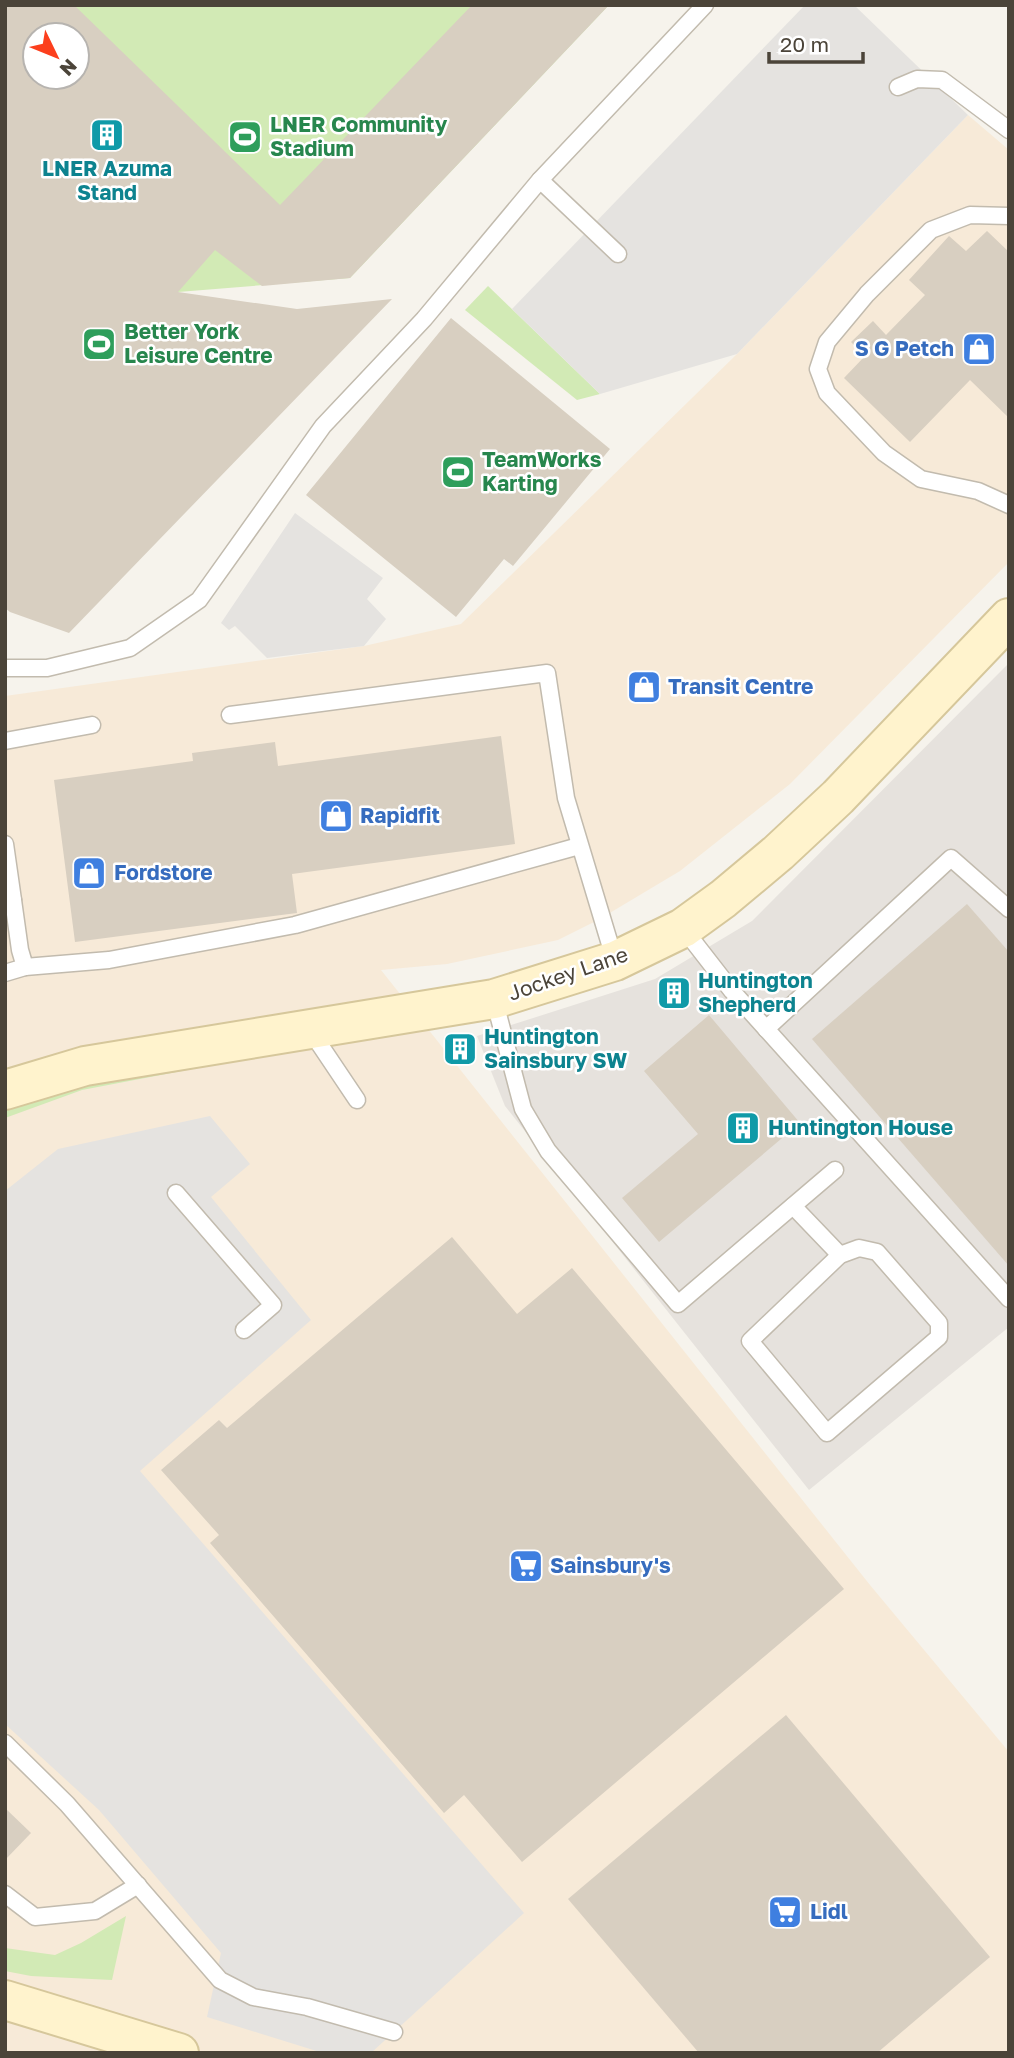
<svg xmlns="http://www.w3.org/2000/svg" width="1014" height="2058" font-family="'Golos Text',sans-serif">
  <rect width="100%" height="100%" fill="#f6f3ec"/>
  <polygon fill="#f7ead8" points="968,115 1009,150 1009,562 790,784 680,871 598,920 558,940 447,964 381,970 870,1585 1009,1752 1009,2053 5,2053 5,696 364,646 461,624 737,354"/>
  <polygon fill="#e6e2dd" points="1009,663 1009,1327 809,1490 505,1106 477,1036 655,979 752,921"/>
  <g fill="#d2eab5" fill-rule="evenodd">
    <path d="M5 5H609L350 278 178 292 86 305ZM35 35H77V77H35Z"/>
    <polygon points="488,286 600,394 577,400 465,310"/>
    <polygon points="208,1058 208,1066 82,1090 5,1118 5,1107 82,1081"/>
    <polygon points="126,1916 112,1980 31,1976 5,1971 5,1948 55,1955 81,1943"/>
  </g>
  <g fill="#e5e3e0">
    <polygon points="805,5 854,5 968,115 737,354 600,394 512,309"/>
    <polygon points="295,513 383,578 367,599 386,619 364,646 267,658 235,626 229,630 221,623"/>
    <polygon points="210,1116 250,1164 211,1197 311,1320 140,1471 524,1913 371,2053 323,2053 207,2017 221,1953 99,1810 5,1724 5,1191 58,1149"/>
  </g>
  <g fill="#d8cfc1" fill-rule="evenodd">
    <path d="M5 5H74L280 205 472 5H609L350 278 262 286 215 250 178 292 297 309 392 299 69 633 10 612 5 608ZM35 35H77V77H35Z"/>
    <polygon points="987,231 1009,252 1009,418 970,380 910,442 844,378 865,356 851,342 873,321 886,335 925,295 909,280 949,236 966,251"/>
    <polygon points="451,318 610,449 513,566 504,559 456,617 306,495"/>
    <polygon points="501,736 515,844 292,874 297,913 75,942 54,780 193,761 192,753 275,742 278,766"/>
    <polygon points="967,904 1009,952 1009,1266 812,1039"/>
    <polygon points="680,980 687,1000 667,1007 660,987"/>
    <polygon points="709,1015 800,1123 659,1242 622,1198 698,1134 644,1071"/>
    <polygon points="470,1039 471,1057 449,1057 448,1040"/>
    <polygon points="452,1237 517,1314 572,1268 844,1589 522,1862 464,1795 444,1813 210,1543 219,1535 161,1470 219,1420 227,1428"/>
    <polygon points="786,1715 990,1957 877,2053 699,2053 568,1899"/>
    <polygon points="5,1808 31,1833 5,1860"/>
  </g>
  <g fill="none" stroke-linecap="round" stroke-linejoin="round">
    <g stroke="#c2bbae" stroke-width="19">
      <g id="lane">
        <polyline points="898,87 917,79 942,80 1009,130"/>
        <polyline points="540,180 618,254"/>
        <polyline points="1009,216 970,215 931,230 867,294 827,342 818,369 827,393 884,453 921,479 978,491 1009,505"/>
        <polyline points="5,668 47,668 130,648 199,600 323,426 424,319 540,180 705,5"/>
        <polyline points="230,715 547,673 566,798 615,961"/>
        <polyline points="5,741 92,725"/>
        <polyline points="5,844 13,900"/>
        <polyline points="5,892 13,900 20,950 25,967 109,960 295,925 579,846"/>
        <polyline points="683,928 732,991 1009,1299"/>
        <polyline points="5,973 25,967"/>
        <polyline points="494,999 523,1109 548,1151 678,1304 835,1170"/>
        <polyline points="766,1029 951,858 1009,909"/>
        <polyline points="310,1030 357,1100"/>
        <polyline points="176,1193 273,1305 244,1330"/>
        <polyline points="793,1206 840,1255"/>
        <polygon points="859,1248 877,1252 939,1323 939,1337 827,1433 750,1341 840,1255"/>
        <polyline points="5,1743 67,1804 220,1980 253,1997 307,2007 394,2032"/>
        <polyline points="5,1894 35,1917 95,1911 138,1885"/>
      </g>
    </g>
    <g stroke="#d6c79b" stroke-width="42">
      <g id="secondary">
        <polyline points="5,1090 85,1066 494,999 615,961 683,928 723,899 778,853 838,797 1009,618"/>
        <polyline points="5,2000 179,2053"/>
      </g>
    </g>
    <use href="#lane" stroke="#fff" stroke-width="16"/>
    <use href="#secondary" stroke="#fff3cd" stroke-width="38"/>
  </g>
  <defs>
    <g id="building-square" transform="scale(1.75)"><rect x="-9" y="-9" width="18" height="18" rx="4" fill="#0f9aa8" stroke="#fff"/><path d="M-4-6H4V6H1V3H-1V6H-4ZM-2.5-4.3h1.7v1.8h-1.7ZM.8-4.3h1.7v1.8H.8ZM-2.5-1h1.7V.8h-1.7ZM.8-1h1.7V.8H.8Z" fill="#fff"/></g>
    <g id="stadium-square" transform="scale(1.75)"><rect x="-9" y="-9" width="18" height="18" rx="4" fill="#2e9e5b" stroke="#fff"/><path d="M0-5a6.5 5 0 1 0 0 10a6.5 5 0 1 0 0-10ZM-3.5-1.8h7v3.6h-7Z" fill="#fff"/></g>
    <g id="shop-square" transform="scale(1.75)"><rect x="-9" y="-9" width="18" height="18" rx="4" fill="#3f7fe0" stroke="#fff"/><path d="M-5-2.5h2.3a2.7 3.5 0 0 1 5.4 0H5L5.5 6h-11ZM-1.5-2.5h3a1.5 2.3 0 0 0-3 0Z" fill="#fff"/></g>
    <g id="supermarket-square" transform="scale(1.75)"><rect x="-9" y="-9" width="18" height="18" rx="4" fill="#3f7fe0" stroke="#fff"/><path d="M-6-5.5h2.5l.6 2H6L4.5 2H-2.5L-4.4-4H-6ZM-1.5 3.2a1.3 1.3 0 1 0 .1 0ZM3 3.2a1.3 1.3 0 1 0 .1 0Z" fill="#fff"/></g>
  </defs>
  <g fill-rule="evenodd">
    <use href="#building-square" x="107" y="135"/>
    <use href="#stadium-square" x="245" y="137"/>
    <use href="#stadium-square" x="99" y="344"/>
    <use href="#shop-square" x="979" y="349"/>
    <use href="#stadium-square" x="458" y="472"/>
    <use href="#shop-square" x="644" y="687"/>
    <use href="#shop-square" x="336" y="816"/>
    <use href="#shop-square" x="89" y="873"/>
    <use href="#building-square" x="674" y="993"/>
    <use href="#building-square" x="460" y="1049"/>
    <use href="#building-square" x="743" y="1128"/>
    <use href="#supermarket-square" x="526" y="1566"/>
    <use href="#supermarket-square" x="785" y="1912"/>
  </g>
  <g text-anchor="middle" stroke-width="5" stroke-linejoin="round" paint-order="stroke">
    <g font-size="21" font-weight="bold" fill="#27864d" stroke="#fff" text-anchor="start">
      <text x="270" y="132">LNER Community<tspan x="270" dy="24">Stadium</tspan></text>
      <text x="124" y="339">Better York<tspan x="124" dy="24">Leisure Centre</tspan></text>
      <text x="482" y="467">TeamWorks<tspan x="482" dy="24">Karting</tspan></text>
    </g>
    <g font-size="21" font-weight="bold" fill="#0d838f" stroke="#fff" text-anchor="start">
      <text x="107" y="176" text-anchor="middle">LNER Azuma<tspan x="107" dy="24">Stand</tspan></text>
      <text x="698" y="988">Huntington<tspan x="698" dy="24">Shepherd</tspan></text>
      <text x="484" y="1044">Huntington<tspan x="484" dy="24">Sainsbury SW</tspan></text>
      <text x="768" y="1135">Huntington House</text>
    </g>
    <g font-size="21" font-weight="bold" fill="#366cbe" stroke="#fff" text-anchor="start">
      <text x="954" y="356" text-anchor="end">S G Petch</text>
      <text x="668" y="694">Transit Centre</text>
      <text x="360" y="823">Rapidfit</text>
      <text x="114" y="880">Fordstore</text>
      <text x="550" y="1573">Sainsbury's</text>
      <text x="810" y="1919">Lidl</text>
    </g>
    <g font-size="21" fill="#4b4439" stroke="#fff">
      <text transform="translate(568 974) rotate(-19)" y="7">Jockey Lane</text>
    </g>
  </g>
  <rect width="1014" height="2058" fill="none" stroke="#4b4439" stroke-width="14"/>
  <g transform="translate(56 56) rotate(133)"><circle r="33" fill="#ffffff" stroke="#b7b4b0" stroke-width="2"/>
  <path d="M0-5L12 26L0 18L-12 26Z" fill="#fc3f1d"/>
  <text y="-10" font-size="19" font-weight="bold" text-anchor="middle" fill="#4b4439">N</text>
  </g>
  <path d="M769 52v10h94v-10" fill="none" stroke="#4b4439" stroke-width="3.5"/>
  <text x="780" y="52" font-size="21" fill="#4b4439" stroke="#ffffff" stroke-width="5" paint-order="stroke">20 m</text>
</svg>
